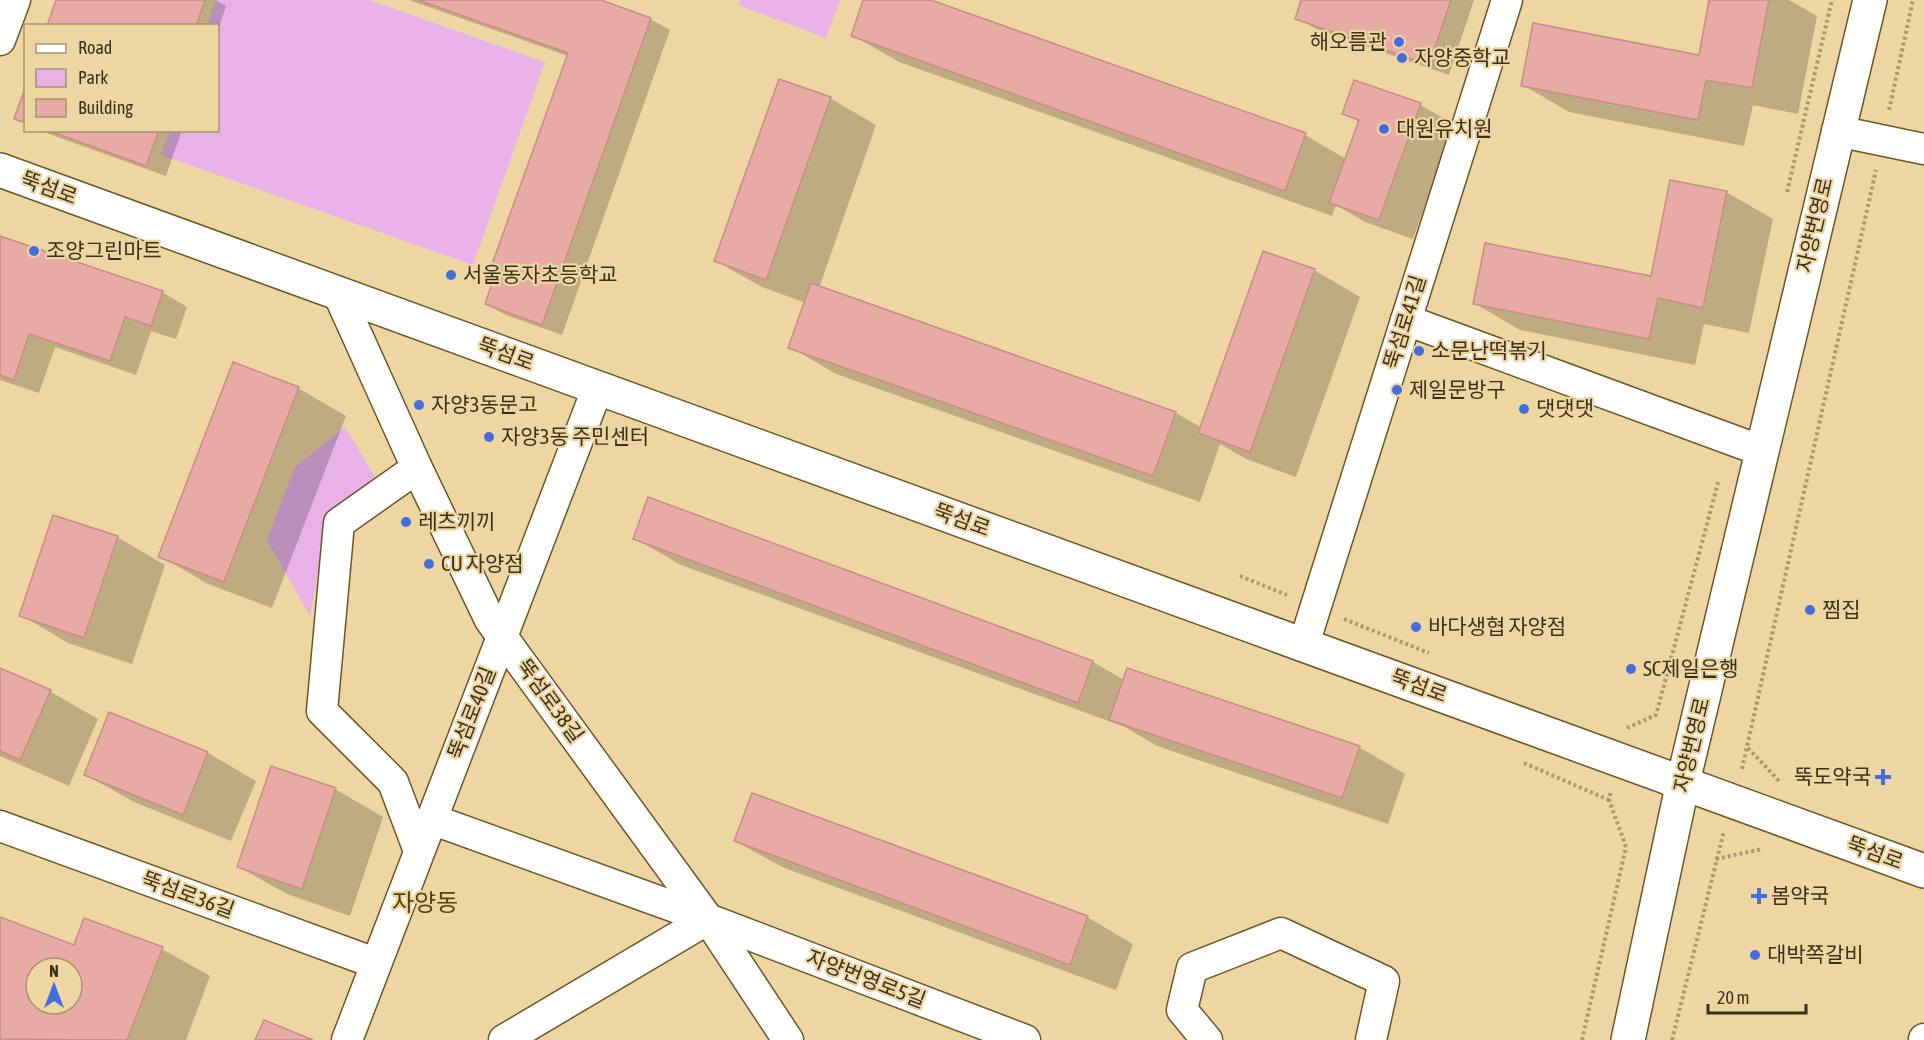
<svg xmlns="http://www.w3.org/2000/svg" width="1924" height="1040" font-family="'Asap Condensed','Noto Sans KR',sans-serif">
  <rect width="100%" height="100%" fill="#eed6a2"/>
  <g fill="#e8b2e9">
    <polygon points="216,0 369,0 545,62 473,265 161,155 170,131 218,130 218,26 207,25"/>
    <polygon points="740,0 840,0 826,38 738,5"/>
    <polygon points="345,427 378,482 329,510 310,616 267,540 295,467"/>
  </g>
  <g fill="#0003" fill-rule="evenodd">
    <polygon points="57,0 216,0 226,6 218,31 218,26 48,26"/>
    <polygon points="409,0 596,0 650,19 670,30 562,335 506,315 486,304 568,56"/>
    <polygon points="865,0 927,0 1305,135 1346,159 1359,122 1344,113 1420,105 1454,124 1413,239 1365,222 1336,205 1332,216 899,62 852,35"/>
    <polygon points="1303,0 1474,0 1449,75 1316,29 1297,18"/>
    <polygon points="1711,0 1789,0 1817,16 1798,114 1753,105 1744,146 1569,112 1523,85 1700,57"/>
    <polygon points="830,98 876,125 819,288 1176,413 1202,428 1314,270 1360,297 1296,477 1246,459 1220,444 1200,502 836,374 790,347 806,303 762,287 716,261"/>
    <polygon points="38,130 182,130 166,176"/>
    <polygon points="1726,192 1773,219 1749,333 1704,324 1695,365 1520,330 1474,303 1652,278"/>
    <polygon points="0,237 162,292 187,307 176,339 151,331 136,375 55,347 39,393 0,380"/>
    <polygon points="298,388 346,416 272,608 208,584 160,556"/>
    <polygon points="649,499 1093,662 1124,680 1359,747 1405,774 1388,824 1157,746 1125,727 681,565 634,538"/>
    <polygon points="117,537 165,565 132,664 68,643 21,615"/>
    <polygon points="0,670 51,692 98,719 69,786 0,756"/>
    <polygon points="110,714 208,753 256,781 231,841 134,802 86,775"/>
    <polygon points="335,789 383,817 350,916 287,894 239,867"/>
    <polygon points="735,841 1087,917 1133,944 1116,990 782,867"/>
    <path d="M0 919 75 947 162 949 210 976 186 1040H0ZM36 968H72V1004H36Z"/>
  </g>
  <g fill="#e8aba5" stroke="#c88d87" stroke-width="1.5" fill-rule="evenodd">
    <polygon points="56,0 205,0 196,26 47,26"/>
    <polygon points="418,0 601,0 651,18 542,325 485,304 497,269 491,267 568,53"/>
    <polygon points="863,0 931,0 1306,133 1285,191 851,36"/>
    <polygon points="1301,0 1451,0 1429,65 1295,19"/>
    <polygon points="1709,0 1769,0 1752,88 1706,80 1698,120 1521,86 1533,23 1699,55"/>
    <polygon points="779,79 831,97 766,280 714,261"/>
    <polygon points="1354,80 1421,103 1379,220 1329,203 1359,120 1342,114"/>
    <polygon points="26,85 26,123 14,119"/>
    <polygon points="47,130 159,130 146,166"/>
    <polygon points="1670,180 1727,191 1703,308 1658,298 1649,339 1473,304 1485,243 1651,276"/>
    <polygon points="0,236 163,291 151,326 125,317 110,361 29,334 14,380 0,375"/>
    <polygon points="1263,251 1315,269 1250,452 1198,433"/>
    <polygon points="811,283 1176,412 1153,476 788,348"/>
    <polygon points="233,362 299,387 224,582 158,557"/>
    <polygon points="648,497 1093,661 1078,703 633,539"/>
    <polygon points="53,515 118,536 84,638 19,616"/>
    <polygon points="0,668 51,690 20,760 0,751"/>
    <polygon points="1127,668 1360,746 1342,798 1109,720"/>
    <polygon points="109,712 208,752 183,815 84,775"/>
    <polygon points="271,766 336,788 302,889 237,867"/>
    <polygon points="752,793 1088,916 1070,965 734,841"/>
    <path d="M0 917 74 945 84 918 163 947 127 1040 0 1039ZM36 968H72V1004H36Z"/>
    <polygon points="264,1020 313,1040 255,1040"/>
  </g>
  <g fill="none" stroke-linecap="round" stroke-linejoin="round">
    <g stroke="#6d5726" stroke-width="33">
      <g id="street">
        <polyline points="0,40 15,0"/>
        <polyline points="1837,131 1924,149"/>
        <polyline points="338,293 417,468 490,620 708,919 788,1040"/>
        <polyline points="1406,320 1762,451"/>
        <polyline points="417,468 339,523 322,711 393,782 419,851"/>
        <polyline points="1304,644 1507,0"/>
        <polyline points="431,819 708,919 1025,1040"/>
        <polyline points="0,826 375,963"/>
        <polyline points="347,1040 598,387"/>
        <polyline points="504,1040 708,919"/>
        <polyline points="1207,1040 1182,1010 1192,968 1281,933 1384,981 1371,1040"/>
        <polyline points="1924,1040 1924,1039"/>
      </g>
    </g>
    <g stroke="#6d5726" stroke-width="36">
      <g id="secondary">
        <polyline points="0,170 1924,871"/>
        <polyline points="1628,1040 1683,782 1870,0"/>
      </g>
    </g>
    <g stroke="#aa986f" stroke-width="4" stroke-dasharray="3 3" stroke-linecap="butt">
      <polyline points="1889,110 1913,0"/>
      <polyline points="1787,192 1832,0"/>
      <polyline points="1240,576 1287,595"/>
      <polyline points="1344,619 1429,653"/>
      <polyline points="1627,728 1656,715 1719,479"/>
      <polyline points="1748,748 1780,782"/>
      <polyline points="1524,763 1609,800"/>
      <polyline points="1742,769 1876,170"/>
      <polyline points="1716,859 1762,849"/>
      <polyline points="1582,1040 1626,847 1609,800 1611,790"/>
      <polyline points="1672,1040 1724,831"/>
    </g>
    <use href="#street" stroke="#fff" stroke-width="30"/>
    <use href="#secondary" stroke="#fff" stroke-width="33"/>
  </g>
  <g fill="#446ddf" stroke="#eed6a2" stroke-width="2">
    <circle cx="1399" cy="42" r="6"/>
    <circle cx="1402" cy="58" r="6"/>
    <circle cx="1384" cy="129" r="6"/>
    <circle cx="34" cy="251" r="6"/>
    <circle cx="451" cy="275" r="6"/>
    <circle cx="1419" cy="351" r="6"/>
    <circle cx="1397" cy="390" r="6"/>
    <circle cx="419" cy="405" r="6"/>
    <circle cx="1524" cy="409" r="6"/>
    <circle cx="489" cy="437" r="6"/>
    <circle cx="406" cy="522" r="6"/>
    <circle cx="429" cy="564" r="6"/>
    <circle cx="1810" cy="610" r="6"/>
    <circle cx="1416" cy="627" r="6"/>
    <circle cx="1631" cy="669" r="6"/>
    <path d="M1880 768h6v6h6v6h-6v6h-6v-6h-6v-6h6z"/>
    <path d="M1756 887h6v6h6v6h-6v6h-6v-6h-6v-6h6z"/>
    <circle cx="1755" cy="955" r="6"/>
  </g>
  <g text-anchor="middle" stroke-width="4.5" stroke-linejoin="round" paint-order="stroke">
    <g font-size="21" fill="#3a311c" stroke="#eed6a2" text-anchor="start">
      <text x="1387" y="49" text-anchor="end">해오름관</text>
      <text x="1414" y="65">자양중학교</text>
      <text x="1396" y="136">대원유치원</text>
      <text x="46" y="258">조양그린마트</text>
      <text x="463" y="282">서울동자초등학교</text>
      <text x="1431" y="358">소문난떡볶기</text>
      <text x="1409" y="397">제일문방구</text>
      <text x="431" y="412">자양3동문고</text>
      <text x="1536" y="416">댓댓댓</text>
      <text x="501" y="444">자양3동 주민센터</text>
      <text x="418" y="529">레츠끼끼</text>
      <text x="441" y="571">CU 자양점</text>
      <text x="1822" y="617">찜집</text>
      <text x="1428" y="634">바다생협 자양점</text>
      <text x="1643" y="676">SC제일은행</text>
      <text x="1871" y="784" text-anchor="end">뚝도약국</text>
      <text x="1771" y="903">봄약국</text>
      <text x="1767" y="962">대박쪽갈비</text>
    </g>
    <g font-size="21" fill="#3a311c" stroke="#eed6a2">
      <text transform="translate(49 188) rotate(20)" y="7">뚝섬로</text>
      <text transform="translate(1815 225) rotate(-77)" y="7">자양번영로</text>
      <text transform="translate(1405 322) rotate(-73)" y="7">뚝섬로41길</text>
      <text transform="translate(506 354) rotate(20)" y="7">뚝섬로</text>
      <text transform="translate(962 520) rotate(20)" y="7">뚝섬로</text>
      <text transform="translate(1419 686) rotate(20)" y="7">뚝섬로</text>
      <text transform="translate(550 701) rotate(54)" y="7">뚝섬로38길</text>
      <text transform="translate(472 713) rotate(-69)" y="7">뚝섬로40길</text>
      <text transform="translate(1692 745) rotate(-77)" y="7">자양번영로</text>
      <text transform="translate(1875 853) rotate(20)" y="7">뚝섬로</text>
      <text transform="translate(188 895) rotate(20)" y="7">뚝섬로36길</text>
      <text transform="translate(866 979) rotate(21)" y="7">자양번영로5길</text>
    </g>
    <g font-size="24" fill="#58430e" stroke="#eed6a2">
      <text x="425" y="911">자양동</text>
    </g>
  </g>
  <rect x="24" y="24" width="195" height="108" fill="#eed6a2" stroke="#a6946c" stroke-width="1.5"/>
  <rect x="36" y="44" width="30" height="9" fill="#ffffff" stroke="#a6946c" stroke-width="1.5"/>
  <text x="78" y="54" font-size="18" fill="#3a311c">Road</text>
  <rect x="36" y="69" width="30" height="18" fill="#e8b2e9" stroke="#a6946c" stroke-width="1.5"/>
  <text x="78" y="84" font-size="18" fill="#3a311c">Park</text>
  <rect x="36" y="99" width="30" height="18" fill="#e8aba5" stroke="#a6946c" stroke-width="1.5"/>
  <text x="78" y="114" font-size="18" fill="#3a311c">Building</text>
  <g transform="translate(54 986)"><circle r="28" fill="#eed6a2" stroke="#a6946c" stroke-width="1.5"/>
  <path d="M0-4.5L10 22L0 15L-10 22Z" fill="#446ddf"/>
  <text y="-9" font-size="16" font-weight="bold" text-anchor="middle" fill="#3a311c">N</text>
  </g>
  <path d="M1708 1004v9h98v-9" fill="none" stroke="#3a311c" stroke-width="3"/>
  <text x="1717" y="1004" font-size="18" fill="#3a311c" stroke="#eed6a2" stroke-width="4.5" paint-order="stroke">20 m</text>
</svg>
